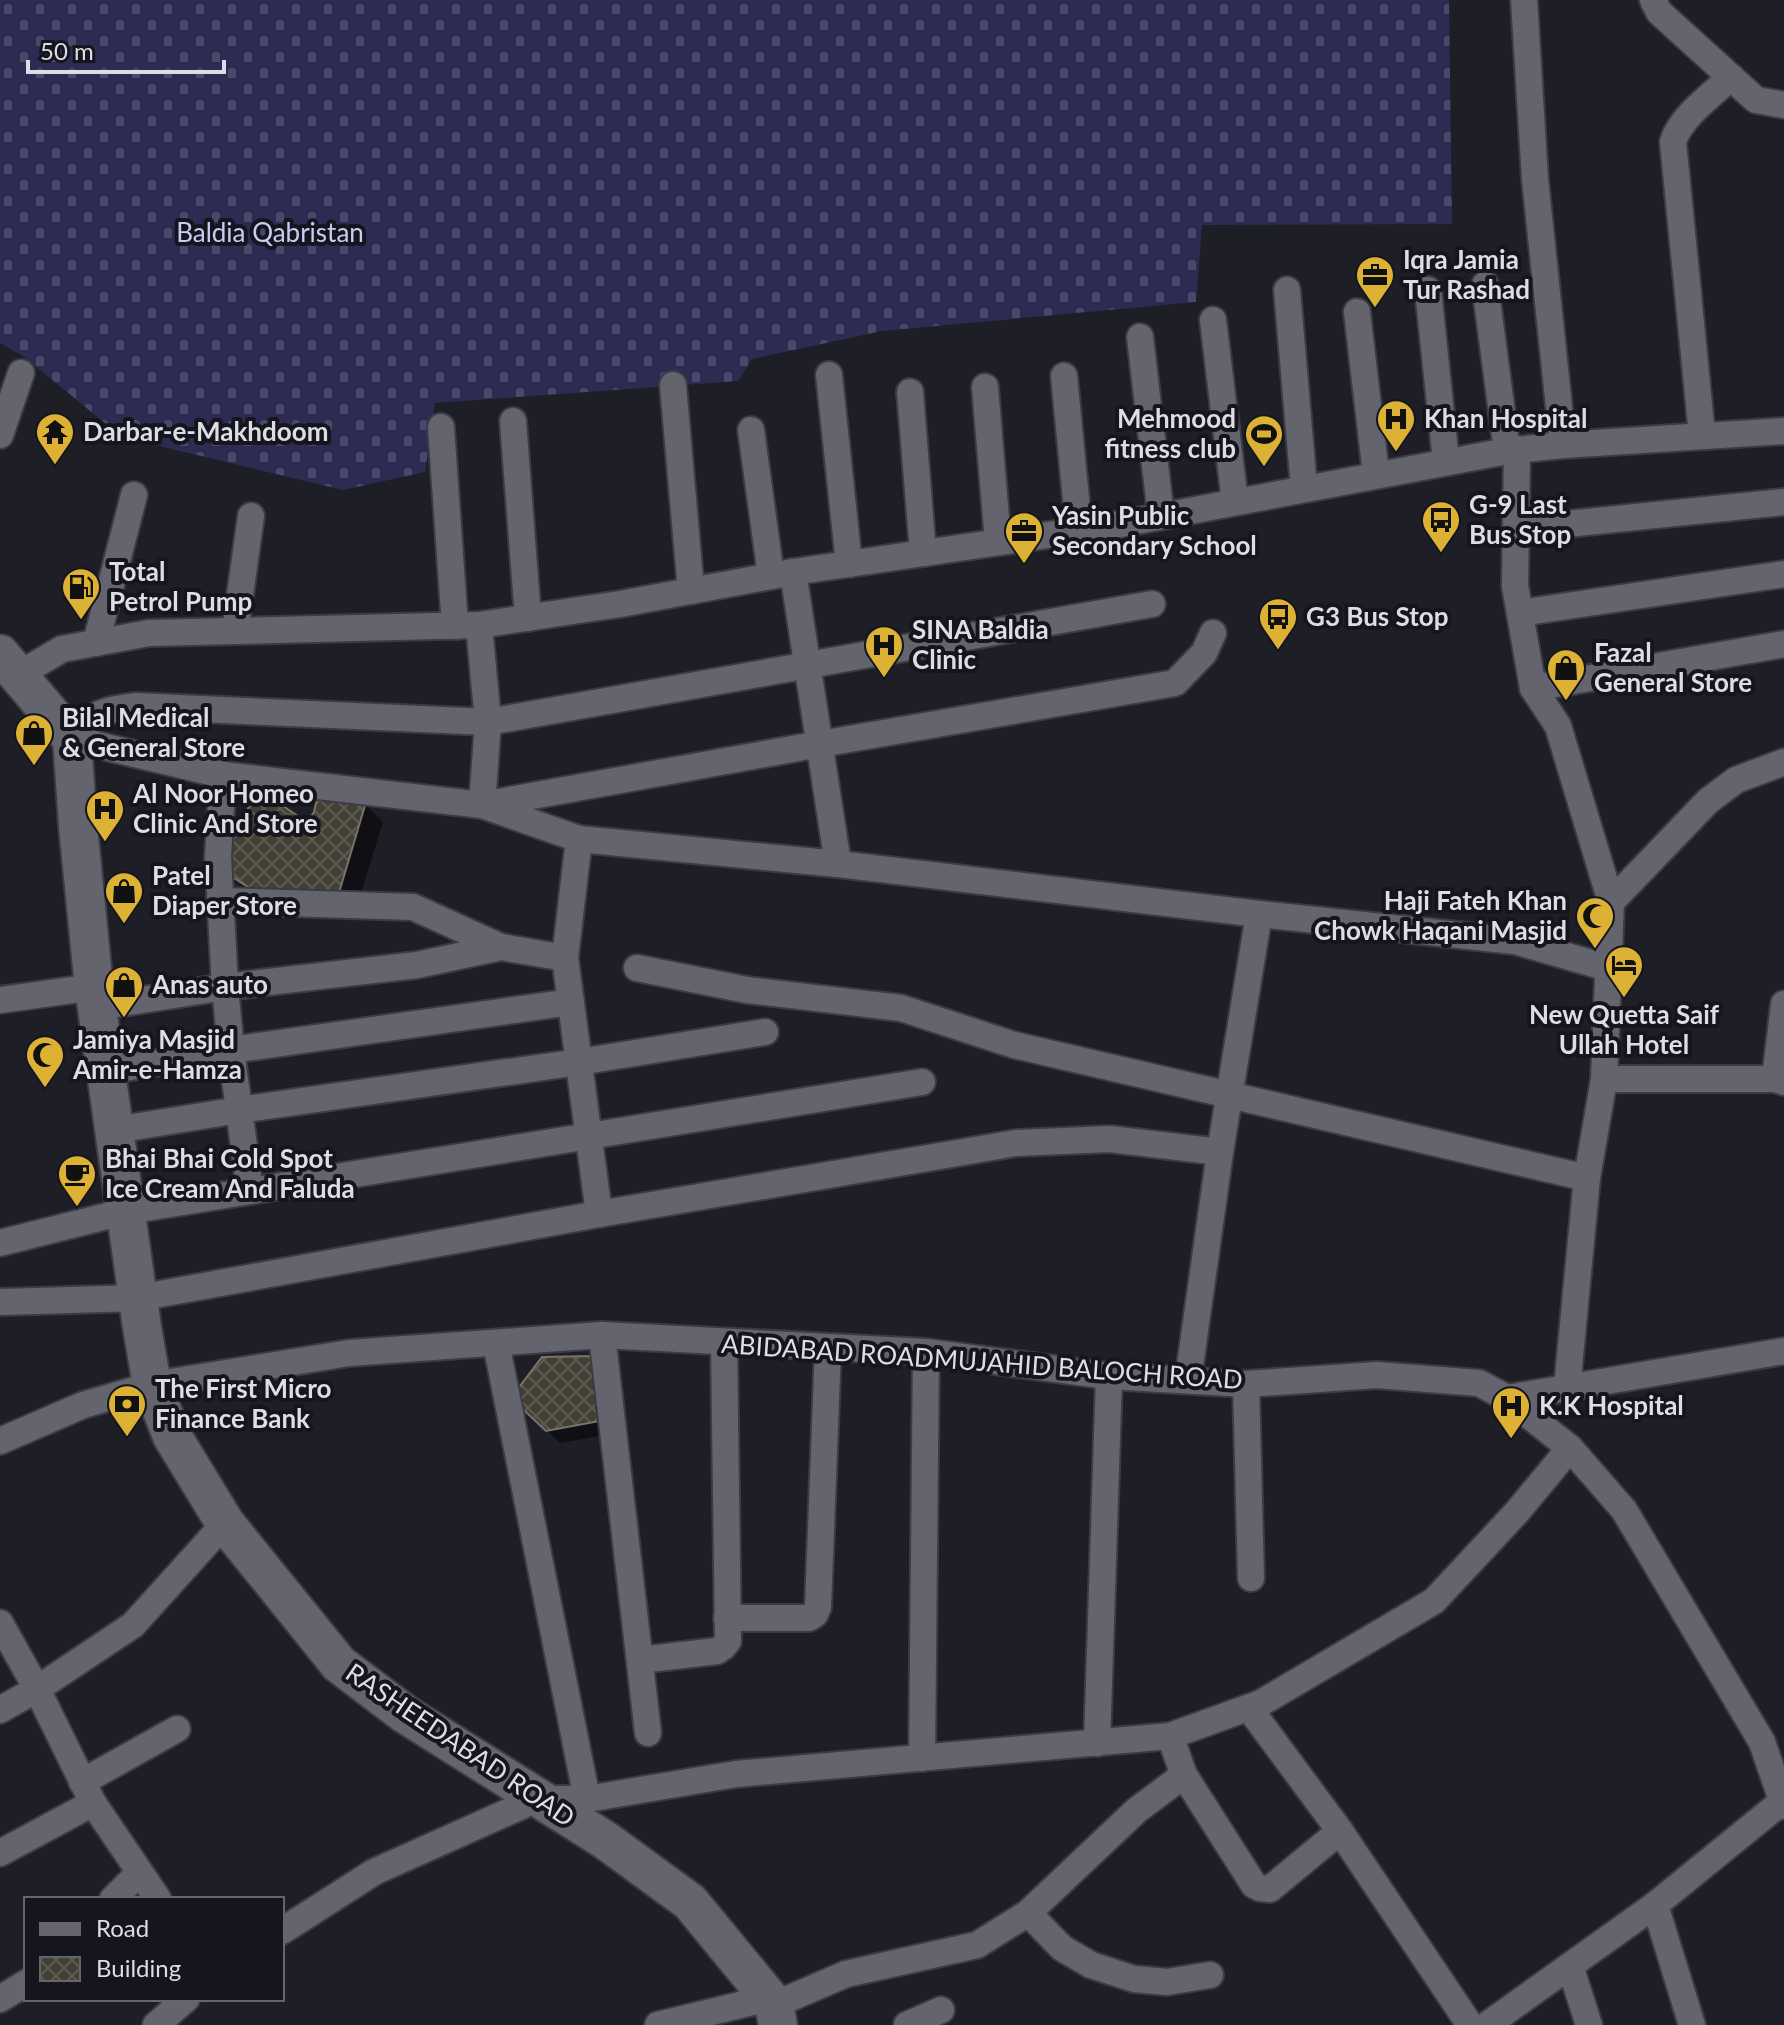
<svg xmlns="http://www.w3.org/2000/svg" width="1784" height="2025" font-family="Lato,sans-serif">
  <defs>
    <pattern id="cemetery-stones" width="16" height="16" patternUnits="userSpaceOnUse" patternTransform="scale(2)"><rect width="16" height="16" fill="#2d2b52"/><path d="M2 7V4a2 2 0 0 1 4 0v3zM10 15v-3a2 2 0 0 1 4 0v3z" fill="#4b496b"/></pattern>
    <pattern id="building-cross-hatch" width="8" height="8" patternUnits="userSpaceOnUse" patternTransform="scale(2)"><rect width="8" height="8" fill="#423f35"/><path d="M0 0l8 8M0 8l8-8" fill="none" stroke="#5d5a52"/></pattern>
  </defs>
  <rect width="100%" height="100%" fill="#1e1e27"/>
  <polygon fill="url(#cemetery-stones)" points="0,0 1449,0 1452,224 1202,225 1196,302 882,331 752,359 738,381 435,403 425,472 343,490 122,437 23,356 0,343"/>
  <g fill="#0007">
    <polygon points="365,804 383,822 355,913 248,891 230,873 307,825"/>
    <polygon points="591,1358 604,1371 612,1434 560,1443 513,1397"/>
  </g>
  <g fill="url(#building-cross-hatch)" stroke="#78746a" stroke-width="2">
    <polygon points="318,794 366,802 338,896 260,895 228,874 225,843 251,804 274,800 307,822 314,812"/>
    <polygon points="591,1356 600,1421 546,1431 511,1398 542,1357"/>
  </g>
  <g fill="none" stroke-linecap="round" stroke-linejoin="round">
    <g stroke="#3b3b43" stroke-width="30">
      <g id="minor">
        <polyline points="1524,0 1535,179 1563,445"/>
        <polyline points="1653,0 1659,12 1756,100 1784,105"/>
        <polyline points="1485,285 1507,451"/>
        <polyline points="1287,290 1304,488"/>
        <polyline points="1428,290 1446,461"/>
        <polyline points="1357,312 1376,474"/>
        <polyline points="1213,320 1235,502"/>
        <polyline points="1140,337 1161,516"/>
        <polyline points="829,375 849,564"/>
        <polyline points="1064,376 1079,530"/>
        <polyline points="673,385 691,591"/>
        <polyline points="985,387 998,542"/>
        <polyline points="910,392 923,553"/>
        <polyline points="513,421 528,618"/>
        <polyline points="441,427 455,626"/>
        <polyline points="751,430 771,576"/>
        <polyline points="0,435 21,373"/>
        <path d="M1702 435 1673 142C1680 117 1712 95 1731 77"/>
        <polyline points="1517,449 1515,586 1533,688 1558,726 1611,902 1604,1079 1587,1178 1567,1388"/>
        <polyline points="1516,522 1547,526 1784,502"/>
        <polyline points="793,572 838,864"/>
        <path d="M1152 604 488 722 135 706C100 711 95 712 72 739L223 775 482 805 579 839 838 864 1259 914 1515 941 1608 968"/>
        <polyline points="1520,613 1784,574"/>
        <polyline points="479,625 488,722 482,805 820,744 1175,683 1204,653 1213,633"/>
        <polyline points="235,631 251,516"/>
        <polyline points="96,643 134,495"/>
        <polyline points="18,675 62,649 149,633 479,625 620,604 793,572 1110,526 1507,451 1563,445 1784,431"/>
        <polyline points="1533,688 1784,644"/>
        <polyline points="223,775 218,857 225,987 231,1050 250,1191"/>
        <polyline points="579,839 565,958 599,1214"/>
        <polyline points="220,901 413,907 501,947 565,958"/>
        <polyline points="1611,902 1708,801 1736,780 1784,762"/>
        <polyline points="637,968 747,990 901,1008 1014,1045 1587,1178"/>
        <polyline points="0,1000 94,987"/>
        <polyline points="97,1007 225,987 417,965 501,947"/>
        <polyline points="107,1071 231,1050 571,1002"/>
        <polyline points="1604,1079 1775,1079 1784,1082"/>
        <polyline points="1775,1079 1784,1004"/>
        <polyline points="115,1130 239,1110 579,1062 765,1032"/>
        <polyline points="0,1243 127,1211 922,1082"/>
        <polyline points="0,1302 138,1298 599,1214 1016,1143 1110,1139 1220,1152"/>
        <polyline points="602,1335 648,1733"/>
        <polyline points="496,1343 587,1799"/>
        <polyline points="1188,1380 1220,1152 1259,914"/>
        <polyline points="1246,1384 1251,1578"/>
        <polyline points="1507,1398 1784,1351"/>
        <polyline points="0,1441 83,1405 152,1385 349,1353 602,1335 926,1352 1109,1376 1246,1384 1377,1375 1479,1383 1507,1398 1570,1448 1624,1510 1762,1742 1784,1806"/>
        <polyline points="727,1618 809,1618 815,1614 818,1607 828,1348"/>
        <polyline points="0,1623 37,1689 93,1803 158,1899"/>
        <polyline points="640,1660 717,1651 723,1647 728,1641 724,1342"/>
        <polyline points="1249,1708 1340,1831 1470,2025"/>
        <polyline points="0,1710 37,1689 133,1625 225,1523"/>
        <polyline points="1170,1736 1184,1775 1254,1885 1260,1888 1270,1889 1340,1831"/>
        <polyline points="1097,1743 1109,1376"/>
        <polyline points="922,1758 926,1352"/>
        <polyline points="82,1782 177,1729"/>
        <polyline points="0,1853 93,1803"/>
        <polyline points="113,1899 139,1873"/>
        <polyline points="1655,1905 1692,2025"/>
        <polyline points="1028,1913 1062,1948 1091,1965 1134,1979 1167,1982 1210,1975"/>
        <polyline points="282,1931 374,1872 537,1799 587,1799 736,1774 1170,1736 1261,1703 1434,1601 1517,1512 1570,1448"/>
        <polyline points="1570,1966 1589,2025"/>
        <polyline points="0,1999 26,1983"/>
        <polyline points="774,2005 846,1974 977,1945 1028,1913 1137,1810 1184,1775"/>
        <polyline points="156,2025 186,1999"/>
        <polyline points="658,2025 769,1998"/>
        <polyline points="907,2025 941,2010"/>
        <polyline points="1487,2025 1655,1905 1784,1800"/>
      </g>
    </g>
    <g stroke="#3b3b43" stroke-width="42">
      <polyline id="secondary" points="0,654 72,739 78,826 94,987 142,1327 152,1385 172,1436 225,1523 339,1664 405,1714 605,1840 690,1902 769,1998 774,2005 778,2025"/>
    </g>
    <use href="#minor" stroke="#64646e" stroke-width="26"/>
    <use href="#secondary" stroke="#64646e" stroke-width="38"/>
  </g>
  <defs>
    <g id="office-pin" transform="scale(2)"><path d="M0 17L-7.5 6A9.5 9.5 0 1 1 7.5 6Z" fill="#ddb133" stroke="#15151d"/><path d="M-6-3h4V-5.5h4V-3h4V5H-6ZM-1-4.5V-3h2v-1.5ZM-6 0V1H6V0Z" fill="#111"/></g>
    <g id="hospital-pin" transform="scale(2)"><path d="M0 17L-7.5 6A9.5 9.5 0 1 1 7.5 6Z" fill="#ddb133" stroke="#15151d"/><path d="M-5-5h3v3.5h4V-5h3V5h-3V1.5h-4V5h-3Z" fill="#111"/></g>
    <g id="temple-pin" transform="scale(2)"><path d="M0 17L-7.5 6A9.5 9.5 0 1 1 7.5 6Z" fill="#ddb133" stroke="#15151d"/><path d="M0-6L5-2H3V0L6.5 2.5H4V6H1.5V3h-3V6H-4V2.5H-6.5L-3 0V-2H-5Z" fill="#111"/></g>
    <g id="stadium-pin" transform="scale(2)"><path d="M0 17L-7.5 6A9.5 9.5 0 1 1 7.5 6Z" fill="#ddb133" stroke="#15151d"/><path d="M0-5a6.5 5 0 1 0 0 10a6.5 5 0 1 0 0-10ZM-3.5-1.8h7v3.6h-7Z" fill="#111"/></g>
    <g id="bus-pin" transform="scale(2)"><path d="M0 17L-7.5 6A9.5 9.5 0 1 1 7.5 6Z" fill="#ddb133" stroke="#15151d"/><path d="M-5-6H5V4H4V6H2V4H-2V6H-4V4H-5ZM-3.5-4V0h7V-4ZM-3.5 1.2v1.5H-2V1.2ZM2 1.2v1.5H3.5V1.2Z" fill="#111"/></g>
    <g id="fuel-pin" transform="scale(2)"><path d="M0 17L-7.5 6A9.5 9.5 0 1 1 7.5 6Z" fill="#ddb133" stroke="#15151d"/><path d="M-5.5-6h7V0h2V4h1.3V-2.5L3-4.5l.8-.8L6-3V5H2.5V1h-1V6h-7ZM-4.2-4.7v3.2H.2V-4.7Z" fill="#111"/></g>
    <g id="shop-pin" transform="scale(2)"><path d="M0 17L-7.5 6A9.5 9.5 0 1 1 7.5 6Z" fill="#ddb133" stroke="#15151d"/><path d="M-5-2.5h2.3a2.7 3.5 0 0 1 5.4 0H5L5.5 6h-11ZM-1.5-2.5h3a1.5 2.3 0 0 0-3 0Z" fill="#111"/></g>
    <g id="mosque-pin" transform="scale(2)"><path d="M0 17L-7.5 6A9.5 9.5 0 1 1 7.5 6Z" fill="#ddb133" stroke="#15151d"/><path d="M3.5-4.9A6 6 0 1 0 3.5 4.9A5 5 0 1 1 3.5-4.9Z" fill="#111"/></g>
    <g id="hotel-pin" transform="scale(2)"><path d="M0 17L-7.5 6A9.5 9.5 0 1 1 7.5 6Z" fill="#ddb133" stroke="#15151d"/><path d="M-6-4.5h1.5V1H6V5H4.5V3h-9V5H-6ZM-4 0a1.8 1.8 0 1 1 3.6 0ZM.5 0V-2.5h3Q6-2.5 6 0Z" fill="#111"/></g>
    <g id="cafe-pin" transform="scale(2)"><path d="M0 17L-7.5 6A9.5 9.5 0 1 1 7.5 6Z" fill="#ddb133" stroke="#15151d"/><path d="M-5.5-4.5H6V0H3Q3 3.5 0 3.5H-2.5Q-5.5 3.5-5.5 0ZM3-3.2v2h1.7v-2ZM-6 4.5H4V6H-6Z" fill="#111"/></g>
    <g id="bank-pin" transform="scale(2)"><path d="M0 17L-7.5 6A9.5 9.5 0 1 1 7.5 6Z" fill="#ddb133" stroke="#15151d"/><path d="M-6-4H6V4H-6ZM0-2.3a2.3 2.3 0 1 0 0 4.6a2.3 2.3 0 1 0 0-4.6Z" fill="#111"/></g>
  </defs>
  <g fill-rule="evenodd">
    <use href="#office-pin" x="1375" y="275"/>
    <use href="#hospital-pin" x="1396" y="419"/>
    <use href="#temple-pin" x="55" y="432"/>
    <use href="#stadium-pin" x="1264" y="434"/>
    <use href="#bus-pin" x="1441" y="520"/>
    <use href="#office-pin" x="1024" y="531"/>
    <use href="#fuel-pin" x="81" y="587"/>
    <use href="#bus-pin" x="1278" y="617"/>
    <use href="#hospital-pin" x="884" y="645"/>
    <use href="#shop-pin" x="1566" y="668"/>
    <use href="#shop-pin" x="34" y="733"/>
    <use href="#hospital-pin" x="105" y="809"/>
    <use href="#shop-pin" x="124" y="891"/>
    <use href="#mosque-pin" x="1595" y="916"/>
    <use href="#hotel-pin" x="1624" y="965"/>
    <use href="#shop-pin" x="124" y="985"/>
    <use href="#mosque-pin" x="45" y="1055"/>
    <use href="#cafe-pin" x="77" y="1174"/>
    <use href="#bank-pin" x="127" y="1404"/>
    <use href="#hospital-pin" x="1511" y="1406"/>
  </g>
  <g text-anchor="middle" stroke-width="8" stroke-linejoin="round" paint-order="stroke">
    <g font-size="26" fill="#cbccf3" stroke="#15151d">
      <text x="270" y="242">Baldia Qabristan</text>
    </g>
    <g font-size="26" font-weight="bold" fill="#dddde3" stroke="#15151d" text-anchor="start">
      <text x="1403" y="269">Iqra Jamia<tspan x="1403" dy="30">Tur Rashad</tspan></text>
      <text x="1236" y="428" text-anchor="end">Mehmood<tspan x="1236" dy="30">fitness club</tspan></text>
      <text x="1424" y="428">Khan Hospital</text>
      <text x="83" y="441">Darbar-e-Makhdoom</text>
      <text x="1469" y="514">G-9 Last<tspan x="1469" dy="30">Bus Stop</tspan></text>
      <text x="1052" y="525">Yasin Public<tspan x="1052" dy="30">Secondary School</tspan></text>
      <text x="109" y="581">Total<tspan x="109" dy="30">Petrol Pump</tspan></text>
      <text x="1306" y="626">G3 Bus Stop</text>
      <text x="912" y="639">SINA Baldia<tspan x="912" dy="30">Clinic</tspan></text>
      <text x="1594" y="662">Fazal<tspan x="1594" dy="30">General Store</tspan></text>
      <text x="62" y="727">Bilal Medical<tspan x="62" dy="30">&amp; General Store</tspan></text>
      <text x="133" y="803">Al Noor Homeo<tspan x="133" dy="30">Clinic And Store</tspan></text>
      <text x="152" y="885">Patel<tspan x="152" dy="30">Diaper Store</tspan></text>
      <text x="1567" y="910" text-anchor="end">Haji Fateh Khan<tspan x="1567" dy="30">Chowk Haqani Masjid</tspan></text>
      <text x="152" y="994">Anas auto</text>
      <text x="1624" y="1024" text-anchor="middle">New Quetta Saif<tspan x="1624" dy="30">Ullah Hotel</tspan></text>
      <text x="73" y="1049">Jamiya Masjid<tspan x="73" dy="30">Amir-e-Hamza</tspan></text>
      <text x="105" y="1168">Bhai Bhai Cold Spot<tspan x="105" dy="30">Ice Cream And Faluda</tspan></text>
      <text x="155" y="1398">The First Micro<tspan x="155" dy="30">Finance Bank</tspan></text>
      <text x="1539" y="1415">K.K Hospital</text>
    </g>
    <g font-size="26" fill="#dddde3" stroke="#15151d">
      <text transform="translate(982 1362) rotate(4)" y="9">ABIDABAD ROADMUJAHID BALOCH ROAD</text>
      <text transform="translate(460 1745) rotate(34)" y="9">RASHEEDABAD ROAD</text>
    </g>
  </g>
  <rect x="24" y="1897" width="260" height="104" fill="#15151d" stroke="#65656c" stroke-width="2"/>
  <rect x="40" y="1923" width="40" height="12" fill="#64646e" stroke="#65656c" stroke-width="2"/>
  <text x="96" y="1937" font-size="24" fill="#dddde3">Road</text>
  <rect x="40" y="1957" width="40" height="24" fill="url(#building-cross-hatch)" stroke="#65656c" stroke-width="2"/>
  <text x="96" y="1977" font-size="24" fill="#dddde3">Building</text>
  <path d="M28 60v12h196v-12" fill="none" stroke="#dddde3" stroke-width="4"/>
  <text x="40" y="60" font-size="24" fill="#dddde3" stroke="#15151d" stroke-width="6" paint-order="stroke">50 m</text>
</svg>
